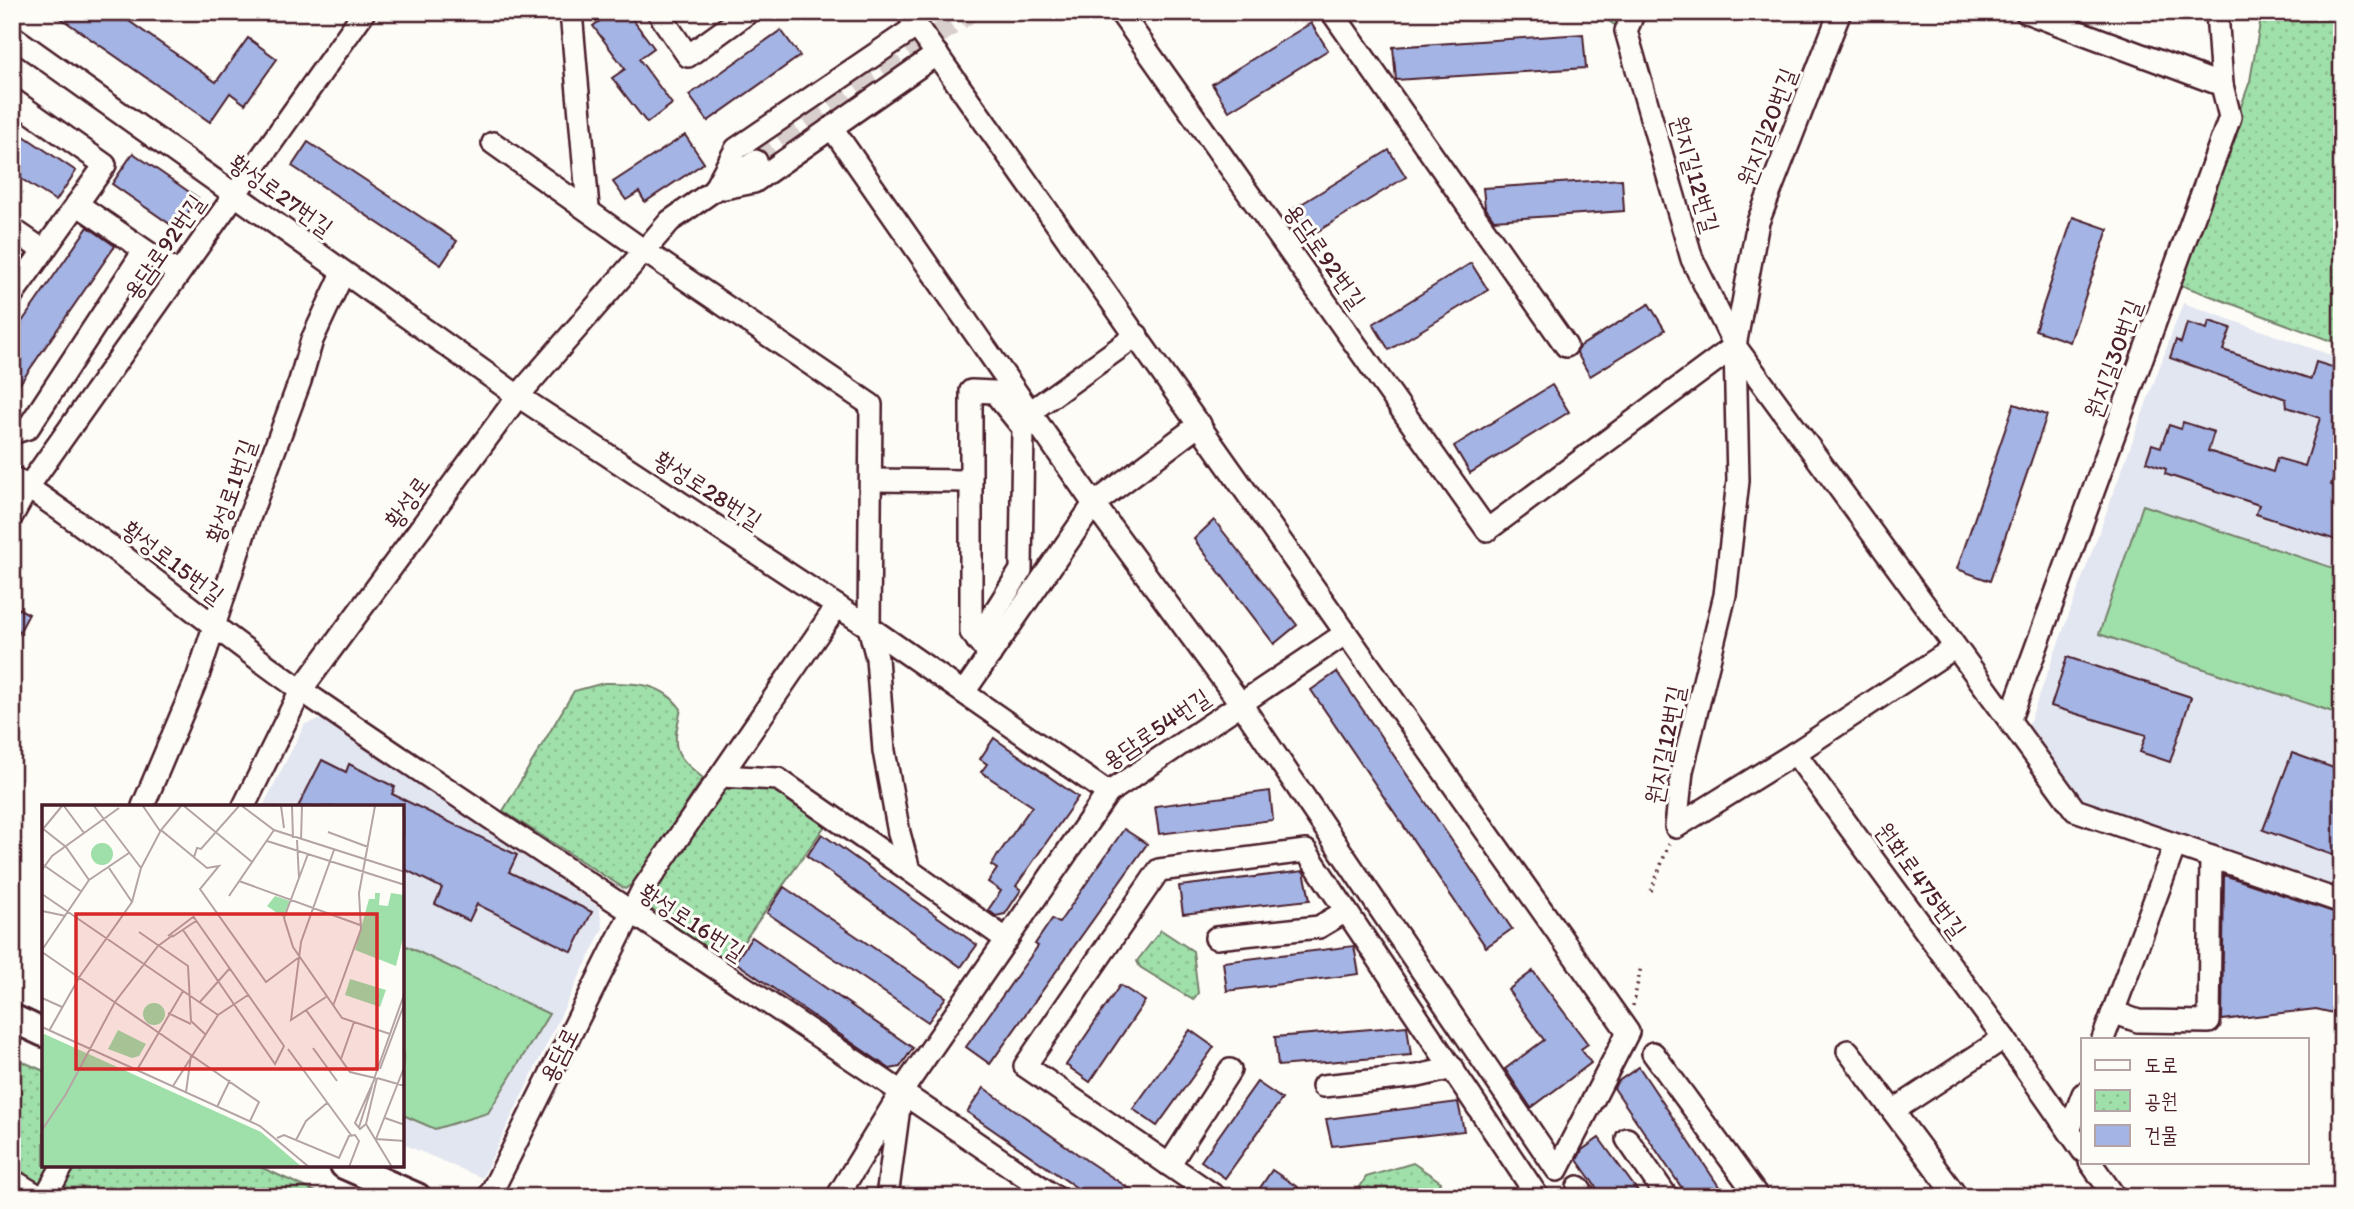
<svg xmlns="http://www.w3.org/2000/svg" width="2354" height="1209" font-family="Itim,'Poor Story',sans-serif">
  <defs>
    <pattern id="park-dots" width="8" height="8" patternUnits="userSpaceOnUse" patternTransform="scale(1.75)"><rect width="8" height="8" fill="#9fdfa9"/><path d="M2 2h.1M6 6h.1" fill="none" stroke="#8abf92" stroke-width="1.8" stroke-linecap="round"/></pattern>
  </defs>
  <rect width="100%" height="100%" fill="#fdfcf7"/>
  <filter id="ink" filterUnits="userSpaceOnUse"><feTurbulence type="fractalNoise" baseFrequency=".0143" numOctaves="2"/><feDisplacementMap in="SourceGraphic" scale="14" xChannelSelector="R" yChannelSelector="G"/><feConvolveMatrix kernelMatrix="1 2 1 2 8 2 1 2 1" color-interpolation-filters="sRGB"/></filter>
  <g filter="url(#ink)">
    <g fill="#e2e6f1">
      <polygon points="2183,303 2342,359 2342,892 2154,831 2083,800 2028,726"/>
      <polygon points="322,719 599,907 603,928 482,1178 403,1144 402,806 263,806 305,724"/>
    </g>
    <g fill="#9fdfa9" stroke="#747f6a" stroke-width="2">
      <polygon points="2143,505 2342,571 2342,715 2099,634"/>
      <polygon points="402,944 549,1014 488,1113 435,1129 403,1115"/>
    </g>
    <g fill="url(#park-dots)" stroke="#747f6a" stroke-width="2">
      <polygon points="1596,12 1622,12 1616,26"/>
      <polygon points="2262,12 2342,12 2342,345 2178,284 2250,81"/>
      <path d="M604 683C635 683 662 682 681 709 672 748 672 753 703 778L636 881 625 889 503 811 574 691Z"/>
      <polygon points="737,785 774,787 829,820 728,964 650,908 648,901 721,792"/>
      <polygon points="1161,930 1193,951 1198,993 1193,1000 1140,967 1137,961"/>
      <polygon points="12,1057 44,1071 44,1165 256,1165 327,1197 12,1197"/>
      <polygon points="1413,1163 1441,1182 1431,1197 1354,1197 1366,1177"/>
    </g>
    <g fill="#a4b4e4" stroke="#4a1f2b" stroke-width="2">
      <polygon points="52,12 116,12 216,82 248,38 277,59 245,104 230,93 210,122"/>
      <polygon points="612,12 627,12 654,48 639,59 672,104 647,123 612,78 625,69 593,26"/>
      <polygon points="1311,23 1328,50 1229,111 1212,84"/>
      <polygon points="781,30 800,56 708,121 689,95"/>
      <polygon points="1583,34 1586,68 1396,80 1393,47"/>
      <polygon points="12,128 76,171 56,201 12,173"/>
      <polygon points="685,135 704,163 645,202 639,192 626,200 613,182"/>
      <polygon points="308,142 457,241 441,265 292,166"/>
      <polygon points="1389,150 1406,177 1307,238 1290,211"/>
      <polygon points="133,153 198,198 177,229 112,184"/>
      <polygon points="1622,179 1624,211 1494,220 1485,207 1483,188"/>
      <polygon points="2073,217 2108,229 2070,342 2035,330"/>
      <polygon points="88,227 115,246 12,395 12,336"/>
      <polygon points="1471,263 1488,290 1389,350 1373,324"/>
      <polygon points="1649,304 1665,330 1590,376 1577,353 1579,347"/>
      <polygon points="2209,321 2231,328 2223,350 2311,379 2316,362 2342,370 2342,452 2331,485 2342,489 2339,541 2256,514 2259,505 2165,474 2166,469 2146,462 2152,444 2161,447 2169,425 2181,429 2183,422 2214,432 2208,451 2273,472 2277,458 2305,466 2320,418 2287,407 2286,399 2170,358 2176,340 2181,343 2187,323 2207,329"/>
      <polygon points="1552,385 1569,412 1470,473 1454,446"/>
      <polygon points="2014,404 2047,415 1990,581 1957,569"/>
      <polygon points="1214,520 1297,625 1274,644 1194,539"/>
      <polygon points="12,605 29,614 12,646"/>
      <polygon points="2067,657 2191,697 2170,762 2140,752 2146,735 2051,706"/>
      <polygon points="1337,672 1512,929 1486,947 1311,690"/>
      <polygon points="994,738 1078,797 1016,886 1021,890 1005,914 996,916 988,910 1001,891 988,882 997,869 991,865 1032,806 981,772 987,764 980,759"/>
      <polygon points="2292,753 2342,771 2342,848 2338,857 2263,830"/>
      <polygon points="322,760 346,772 349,764 395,787 392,794 517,855 509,872 592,912 572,952 477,904 469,921 435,904 442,888 402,868 402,807 298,807"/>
      <polygon points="1270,791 1273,820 1159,834 1155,806"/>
      <polygon points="1124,829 1147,844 990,1064 966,1047 1038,946 1035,944 1052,919 1059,923"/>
      <polygon points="822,834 977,945 961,967 807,856"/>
      <polygon points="1304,871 1310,900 1183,914 1179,886"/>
      <polygon points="2224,875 2342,915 2342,1015 2316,1009 2222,1020"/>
      <polygon points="784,887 946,997 928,1022 767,913"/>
      <polygon points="752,937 913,1048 900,1067 890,1069 735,962"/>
      <polygon points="1354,946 1359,974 1227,991 1223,962"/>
      <polygon points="1533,971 1588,1044 1581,1049 1591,1063 1531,1108 1505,1069 1544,1040 1508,990"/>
      <polygon points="1120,985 1145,1001 1090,1082 1066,1065"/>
      <polygon points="1407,1026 1411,1055 1278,1066 1275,1037"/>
      <polygon points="1190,1030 1214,1047 1157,1126 1133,1109"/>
      <polygon points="1639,1067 1726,1197 1688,1197 1614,1088 1617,1082"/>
      <polygon points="1257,1082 1282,1099 1225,1178 1201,1161"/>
      <polygon points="984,1088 1089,1162 1142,1197 1090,1197 967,1112"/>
      <polygon points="1458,1102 1464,1131 1332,1146 1326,1119"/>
      <polygon points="1599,1138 1642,1197 1603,1197 1577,1160 1582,1150"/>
      <polygon points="1272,1170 1312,1197 1254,1197"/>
    </g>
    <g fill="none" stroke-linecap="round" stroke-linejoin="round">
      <polyline stroke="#d9d0ce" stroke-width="21" stroke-dasharray="21 10" stroke-linecap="butt" points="756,161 970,12"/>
      <g stroke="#4a1f2b" stroke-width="26">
        <g id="minor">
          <polyline points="571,12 588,208"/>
          <polyline points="658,12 688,56 749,12"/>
          <polyline points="1120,12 1487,530 1735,346"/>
          <polyline points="1332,12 1566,346"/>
          <polyline points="1634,12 1626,31 1692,259 1735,346 2075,810 2342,902"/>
          <polyline points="1840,12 1758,222 1735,346 1738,481 1725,595 1682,771 1676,827 1795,753 1954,648"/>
          <polyline points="2026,12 2222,85"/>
          <polyline points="12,36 518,396 869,627 1108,793"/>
          <polyline points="12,99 105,165 12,295"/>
          <polyline points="832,128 1094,504 1241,704 1557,1170 1628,1032 911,18"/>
          <polyline points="493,143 643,250 871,405 869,627 877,658 884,751 899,833 909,870 1007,940"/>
          <polyline points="716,186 736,149 917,26"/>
          <polyline points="724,188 754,182 937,54"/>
          <polyline points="77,204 178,273"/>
          <polyline points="12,229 44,251"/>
          <polyline points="1030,412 1137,335"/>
          <polyline points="12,433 28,428 144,251"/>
          <path d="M12 477C113 543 205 623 304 692 553 863 807 1025 1055 1197"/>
          <polyline points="871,480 969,481"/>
          <polyline points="12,516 28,487 364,12"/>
          <polyline points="977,640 1021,570 1023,428 994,392 971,391 971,632 990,655"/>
          <polyline points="964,692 1094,504 1200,424"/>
          <polyline points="2010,719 2230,117 2222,85 2217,12"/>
          <polyline points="1795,753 2004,1038 2083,1151"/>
          <polyline points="721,776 778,779 909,870"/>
          <polyline points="143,806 198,676 248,521 300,381 312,340 343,273"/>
          <polyline points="244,806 301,690 518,396 670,221 756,161"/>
          <polyline points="1216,938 1319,927 1346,911"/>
          <polyline points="2113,1012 2138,1021 2209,1022 2211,857"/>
          <polyline points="2103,1039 2175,845"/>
          <polyline points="1848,1051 1957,1197"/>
          <polyline points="1653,1053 1758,1197"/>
          <polyline points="1323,1086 1418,1076 1453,1068"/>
          <polyline points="1893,1111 2004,1038"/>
          <polyline points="2069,1131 2083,1094"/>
          <polyline points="1627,1139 1667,1197"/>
          <polyline points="2090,1162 2115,1197"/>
          <polyline points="1169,1165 1230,1070"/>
          <polyline points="12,1180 40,1197"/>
          <polyline points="1578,1187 1585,1197"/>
          <polyline points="45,1197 63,1165"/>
          <polyline points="489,1197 643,889 837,606"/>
          <polyline points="837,1197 902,1091 1108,793 1346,633"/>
          <polyline points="887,1197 900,1100"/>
          <polyline points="1216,1197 1025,1066 1159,870 1306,851 1538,1197"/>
        </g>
      </g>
      <g stroke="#4a1f2b" stroke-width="32">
        <g id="major">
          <polyline points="12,1018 44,1033"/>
          <polyline points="344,1165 417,1197"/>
        </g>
      </g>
      <g stroke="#4a1f2b" stroke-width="3.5" stroke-dasharray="2 5" stroke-linecap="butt">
        <polyline points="1651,891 1669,844"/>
        <polyline points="1633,1006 1641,966"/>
      </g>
      <use href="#minor" stroke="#fdfcf7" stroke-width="21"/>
      <use href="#major" stroke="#fdfcf7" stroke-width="26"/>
    </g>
  </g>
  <g text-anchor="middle" stroke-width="6" stroke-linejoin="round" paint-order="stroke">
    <g font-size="24" fill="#4a1f2b" stroke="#fdfcf7">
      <text transform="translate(1767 127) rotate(-69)" y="8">원지길20번길</text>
      <text transform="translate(1695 174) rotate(74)" y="8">원지길12번길</text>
      <text transform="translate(281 195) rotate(36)" y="8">황성로27번길</text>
      <text transform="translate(164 247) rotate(-55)" y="8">용담로92번길</text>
      <text transform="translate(1325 256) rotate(55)" y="8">용담로92번길</text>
      <text transform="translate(2113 359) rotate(-70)" y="8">원지길30번길</text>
      <text transform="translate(708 490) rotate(33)" y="8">황성로28번길</text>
      <text transform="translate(231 491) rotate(-71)" y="8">황성로1번길</text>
      <text transform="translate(407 502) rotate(-54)" y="8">황성로</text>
      <text transform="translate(173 562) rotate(37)" y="8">황성로15번길</text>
      <text transform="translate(1156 729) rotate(-34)" y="8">용담로54번길</text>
      <text transform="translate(1665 745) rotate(-79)" y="8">원지길12번길</text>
      <text transform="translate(1921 880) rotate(54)" y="8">원화로475번길</text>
      <text transform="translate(692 922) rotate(33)" y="8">황성로16번길</text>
      <text transform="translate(559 1055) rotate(-64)" y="8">용담로</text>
    </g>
  </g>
  <g transform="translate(42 805)">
    <rect width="362" height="362" fill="#fdfcf7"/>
    <path d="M49 49a11 11 0 1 1 22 0a11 11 0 1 1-22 0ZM308 174 344 185 338 202 303 190ZM76 225 104 239 97 251 90 253 66 244Z" fill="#9fdfa9"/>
    <path d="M333 88H338L337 100 346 101 349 88 362 90V129L354 161 313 145 327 94H333ZM233 91 248 96 241 112 225 101ZM101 209a11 11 0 1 1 22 0a11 11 0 1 1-22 0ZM0 228 219 327 260 362H0Z" fill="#9fdfa9"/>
    <path fill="none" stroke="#b5a4a5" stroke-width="2" d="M22 1 42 28M52 1 99 63M101 1 118 26M139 1 119 25 165 63 177 61 158 84 224 177 256 153M142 1 210 57M200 1 232 25 363 67M239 1 242 23M250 1 251 33M0 23 24 42 47 75 0 145M1 24 20 1M286 27 326 42M255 35 257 73M259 35 260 1M225 36 363 80M266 49 242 113 251 142 300 213 348 229M152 52 155 43 159 44 197 1M0 59 40 87M67 63 90 97M0 65 10 51 77 3M47 75 87 48M197 76 318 120M0 89 176 210M187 91 232 25M0 106 24 111M141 125 233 259 242 241 151 111M97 127 146 161 149 216 163 229M126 131 151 112M130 132 154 116M0 147 217 297 208 316M284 192 249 215 259 137 292 45M0 193 20 202M157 198 188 163M291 201 319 124 317 88 333 1M264 205 308 267 333 273 313 318 318 324 324 319 335 273M126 208 149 219M0 222 218 321 267 362M7 226 38 171 90 97 99 63 119 25M271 243 295 276M246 244 309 330M299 254 312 217M363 260 334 334 363 336M338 264 363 197M95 265 141 186M335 273 363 281M332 274 363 187M131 281 176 210 206 190M144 287 149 251M175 302 188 275M343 313 363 320M324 319 350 362M317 322 330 281M0 325 24 289 73 197 116 141 131 130M235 333 242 330 297 353 307 331 313 330 317 336 307 362M254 335 264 316 285 298"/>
    <path fill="#d62828" fill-opacity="0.15" stroke="#d62828" stroke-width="3.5" d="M34 109H335V264H34Z"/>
    <rect width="362" height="362" fill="none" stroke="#4a1f2b" stroke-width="3.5"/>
  </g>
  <rect width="2354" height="1209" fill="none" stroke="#fdfcf7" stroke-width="42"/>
  <rect x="21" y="21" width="2312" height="1167" fill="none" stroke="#4a1f2b" stroke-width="2.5" filter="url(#ink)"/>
  <rect x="2081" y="1038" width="228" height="126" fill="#fdfcf7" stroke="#b5a4a5" stroke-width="2"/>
  <rect x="2095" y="1060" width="35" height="10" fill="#fdfcf7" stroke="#b5a4a5" stroke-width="2"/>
  <text x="2144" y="1072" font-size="21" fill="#4a1f2b">도로</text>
  <rect x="2095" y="1090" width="35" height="21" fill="url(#park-dots)" stroke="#b5a4a5" stroke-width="2"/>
  <text x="2144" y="1108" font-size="21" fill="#4a1f2b">공원</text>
  <rect x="2095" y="1125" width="35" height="21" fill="#a4b4e4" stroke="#b5a4a5" stroke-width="2"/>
  <text x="2144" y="1142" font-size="21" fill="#4a1f2b">건물</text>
</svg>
